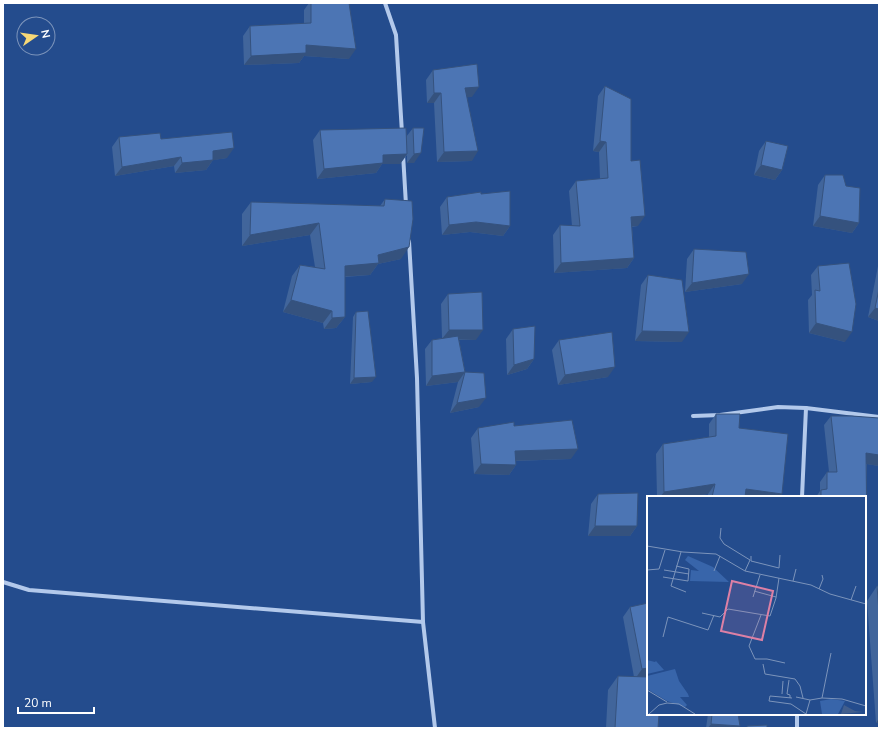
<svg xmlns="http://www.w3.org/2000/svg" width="882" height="731" font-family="'Nunito Sans',sans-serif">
  <rect width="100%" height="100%" fill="#244c8d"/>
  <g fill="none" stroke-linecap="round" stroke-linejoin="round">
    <g stroke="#b3c9eb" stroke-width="4">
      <polyline points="385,3 396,35 402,133"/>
      <polyline points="403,154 406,205"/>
      <polyline points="409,241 417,378 423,622 435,728"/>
      <polyline points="693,416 720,415 778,407 806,408 879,417"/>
      <polyline points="802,497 806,408"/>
      <polyline points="3,582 29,590 423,622"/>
      <polyline points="797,728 797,714"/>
    </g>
  </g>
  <g fill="#41659b">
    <polygon points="309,3 349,3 349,59 304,56 299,63 244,65 243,36 250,26 304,24 304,10"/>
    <polygon points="433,70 472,97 467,97 472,161 437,162 434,103 427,103 426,80"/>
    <polygon points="605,86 631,161 638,226 632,227 634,258 627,268 554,273 553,235 560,225 572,226 569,191 576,181 600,179 599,152 593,151 598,96"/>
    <polygon points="413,128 424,128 414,163 407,163 407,155 400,164 382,164 376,173 317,179 313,140 320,130 406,137"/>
    <polygon points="119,137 161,139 227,158 213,160 206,170 175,173 174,166 115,176 112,147"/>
    <polygon points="766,141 782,170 775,180 754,175 759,151"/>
    <polygon points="825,175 846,186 859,223 852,233 813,226 818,185"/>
    <polygon points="481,194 510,226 503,236 470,232 442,235 440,207 447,197"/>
    <polygon points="385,199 401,259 378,264 370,275 345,277 345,317 336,328 324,329 323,323 283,312 292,276 300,265 315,267 310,235 242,246 242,214 251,202 380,206"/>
    <polygon points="694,249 742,284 685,292 687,259"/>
    <polygon points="879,261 879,321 868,317"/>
    <polygon points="818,266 845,342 809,333 808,300 812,295 811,275"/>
    <polygon points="648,275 682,342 635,341 641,285"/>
    <polygon points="448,294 476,340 459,340 465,372 479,407 450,413 458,382 426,386 425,349 432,340 442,338 441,304"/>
    <polygon points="356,312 372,382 350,384 353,317"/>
    <polygon points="513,329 534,359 527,369 507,375 506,339"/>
    <polygon points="559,340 608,377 558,385 552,350"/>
    <polygon points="716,414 739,428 782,494 780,497 707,497 708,494 687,497 657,497 656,454 663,444 709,437 709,424"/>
    <polygon points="831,416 879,418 879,466 867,464 865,497 816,497 820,491 820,482 827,472 829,472 824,425"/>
    <polygon points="514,426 571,459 516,461 516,465 509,475 474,474 471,438 478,428"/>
    <polygon points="598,494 637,526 630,536 588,536 591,504"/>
    <polygon points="877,586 879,586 879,723 876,723 867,601"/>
    <polygon points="630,607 645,677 658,728 606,728 608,690 618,676 634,677 623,617"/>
    <polygon points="708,714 738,714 739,728 706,728"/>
  </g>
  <g fill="#35527e">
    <polygon points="306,45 356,49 349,59 304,56 299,63 244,65 251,56"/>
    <polygon points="479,87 472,97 458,98 465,88"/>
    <polygon points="434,93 441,93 434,103 427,103"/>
    <polygon points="600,141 606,142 599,152 593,151"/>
    <polygon points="234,148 227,158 209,161 213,160 206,170 175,173 182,163 213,151"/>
    <polygon points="478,151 472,161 437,162 444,152"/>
    <polygon points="421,153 414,163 407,163 414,154"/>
    <polygon points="407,154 400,164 382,164 376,173 317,179 324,169 383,155"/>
    <polygon points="181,157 174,166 115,176 122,167"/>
    <polygon points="761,165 782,170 775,180 754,175"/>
    <polygon points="645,216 638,226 624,227 631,217"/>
    <polygon points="820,216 859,223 852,233 813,226"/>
    <polygon points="476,222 510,226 503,236 470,232 442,235 449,225"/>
    <polygon points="319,223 310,235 242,246 250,235"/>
    <polygon points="409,247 401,259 378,264 370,275 336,277 345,266 378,255"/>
    <polygon points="634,258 627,268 554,273 561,263"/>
    <polygon points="749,274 742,284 685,292 692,283"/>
    <polygon points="291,300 332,311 323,323 283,312"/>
    <polygon points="875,308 879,309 879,321 868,317"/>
    <polygon points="345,317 336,328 324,329 332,318"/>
    <polygon points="816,323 852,332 845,342 809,333"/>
    <polygon points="449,330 483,330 476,340 442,339"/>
    <polygon points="642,331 689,332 682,342 635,341"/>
    <polygon points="534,359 527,369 507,375 514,365"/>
    <polygon points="615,367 608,377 558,385 565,375"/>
    <polygon points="465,372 458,382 426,386 432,376"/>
    <polygon points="376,377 372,382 350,384 354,378"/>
    <polygon points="486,398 479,407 450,413 457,403"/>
    <polygon points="578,449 571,459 508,461 515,451"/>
    <polygon points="866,453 879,455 879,466 860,463"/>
    <polygon points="481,464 516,465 509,475 474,474"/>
    <polygon points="715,484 708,494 687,497 660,497 664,492"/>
    <polygon points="746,489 782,494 780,497 740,497"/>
    <polygon points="595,526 637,526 630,536 588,536"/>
    <polygon points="648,668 648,677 635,679 642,669"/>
    <polygon points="879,718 879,723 876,723"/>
    <polygon points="711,724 740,726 739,728 708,728"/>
  </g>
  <g fill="#4c75b4" stroke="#35527e">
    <polygon points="311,3 349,3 356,49 306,45 306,53 251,56 250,26 311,23"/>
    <polygon points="477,64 479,87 465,88 478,151 444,152 441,93 434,93 433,70"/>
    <polygon points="605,86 631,99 631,161 640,160 645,216 631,217 634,258 561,263 560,225 580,226 576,181 608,178 606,142 600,141"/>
    <polygon points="406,128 407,154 383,155 383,163 324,169 320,130"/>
    <polygon points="413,128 424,128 421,153 414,154"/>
    <polygon points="232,132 234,148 213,151 213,160 182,163 181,157 122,167 119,137 160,133 161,139"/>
    <polygon points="766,141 788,146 782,170 761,165"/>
    <polygon points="825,175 843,175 846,186 860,188 859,223 820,216"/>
    <polygon points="510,191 510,226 476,222 449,225 447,197 481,192 481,194"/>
    <polygon points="385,199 412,201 413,219 409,247 378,255 379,263 345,266 345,317 332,318 332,311 291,300 300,265 325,269 319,223 250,235 251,202 384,206"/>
    <polygon points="694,249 746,252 749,274 692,283"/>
    <polygon points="849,263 856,304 852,332 816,323 815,290 820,291 818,266"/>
    <polygon points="648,275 682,280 689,332 642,331"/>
    <polygon points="879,289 879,309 875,308"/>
    <polygon points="482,292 483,330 449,330 448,294"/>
    <polygon points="368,311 376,377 354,378 356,312"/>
    <polygon points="535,326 534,359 514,365 513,329"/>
    <polygon points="612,332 615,367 565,375 559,340"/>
    <polygon points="458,336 465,372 432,376 432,340"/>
    <polygon points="465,372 484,373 486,398 457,403"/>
    <polygon points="716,414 740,414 739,428 788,434 782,494 746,489 745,497 712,497 715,484 664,492 663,444 716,436"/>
    <polygon points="831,416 852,416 879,418 879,455 866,453 867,539 865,539 865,497 821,497 821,490 827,489 827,472 837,472"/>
    <polygon points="572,420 578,449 515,451 516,465 481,464 478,428 514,422 514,426"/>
    <polygon points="638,493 637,526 595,526 598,494"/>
    <polygon points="877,586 879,586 879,612"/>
    <polygon points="648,603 648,668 642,669 630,607"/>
    <polygon points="618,676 648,677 648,714 659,714 658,728 615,728"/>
    <polygon points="712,714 738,714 740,726 711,724"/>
    <polygon points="767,725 767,728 747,728 747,726"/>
  </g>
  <g transform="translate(647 496)">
    <rect width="219" height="219" fill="#244c8d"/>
    <path d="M41 60 66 71 82 86 43 85 44 74 52 75 38 64ZM0 164 8 166 9 165 17 174 0 178ZM28 173 32 185 41 198 42 201H33L40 209 38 211 20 205 0 193V180ZM184 203 198 205 191 218H175L173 205Z" fill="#3865aa"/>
    <path d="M197 209 208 215 216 216 194 218Z" fill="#415e8d"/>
    <path fill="none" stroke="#7c94bb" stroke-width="1" d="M74 32 73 42 77 48 103 64 98 75M0 50 36 56 69 58 98 75 164 89 183 98 219 108M34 56 24 90 39 96M104 60V65L132 72 133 59M0 74 12 73 18 54M17 74 42 78M67 75 73 60M16 81 41 85 42 73 29 70M146 85 149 73M172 93 176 83 175 79M107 95 129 101M106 101 113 79M204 104 209 90M55 117 73 121 81 113 123 120 129 102 132 82M114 119 102 150 108 163H120L138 167M16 141 21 121 61 134 67 119M184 157 175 202 195 203 219 210M116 168 118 178 148 183 153 190 156 202M142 184 140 198 143 199V202M0 194 20 206M135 198 136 185M149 201 163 204M145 202 123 200 122 205 144 208 159 218M2 218 12 209 20 207 32 208 48 218M159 218 163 204 175 202"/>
    <path fill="#dd80a5" fill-opacity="0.15" stroke="#dd80a5" stroke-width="2" d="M85 85 126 95 115 144 74 135Z"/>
    <rect width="219" height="219" fill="none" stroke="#fff" stroke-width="2"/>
  </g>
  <rect width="882" height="731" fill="none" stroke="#ffffff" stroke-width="8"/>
  <g transform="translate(36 36) rotate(77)"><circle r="19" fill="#244c8d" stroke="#7c94bb"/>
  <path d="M0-3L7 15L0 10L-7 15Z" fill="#f6d877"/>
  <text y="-6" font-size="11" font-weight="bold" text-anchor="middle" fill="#ffffff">N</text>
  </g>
  <path d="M18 707v6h76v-6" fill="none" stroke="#ffffff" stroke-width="2"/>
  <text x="24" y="707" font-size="12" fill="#ffffff" stroke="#244c8d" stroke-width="3" paint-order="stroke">20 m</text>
</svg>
